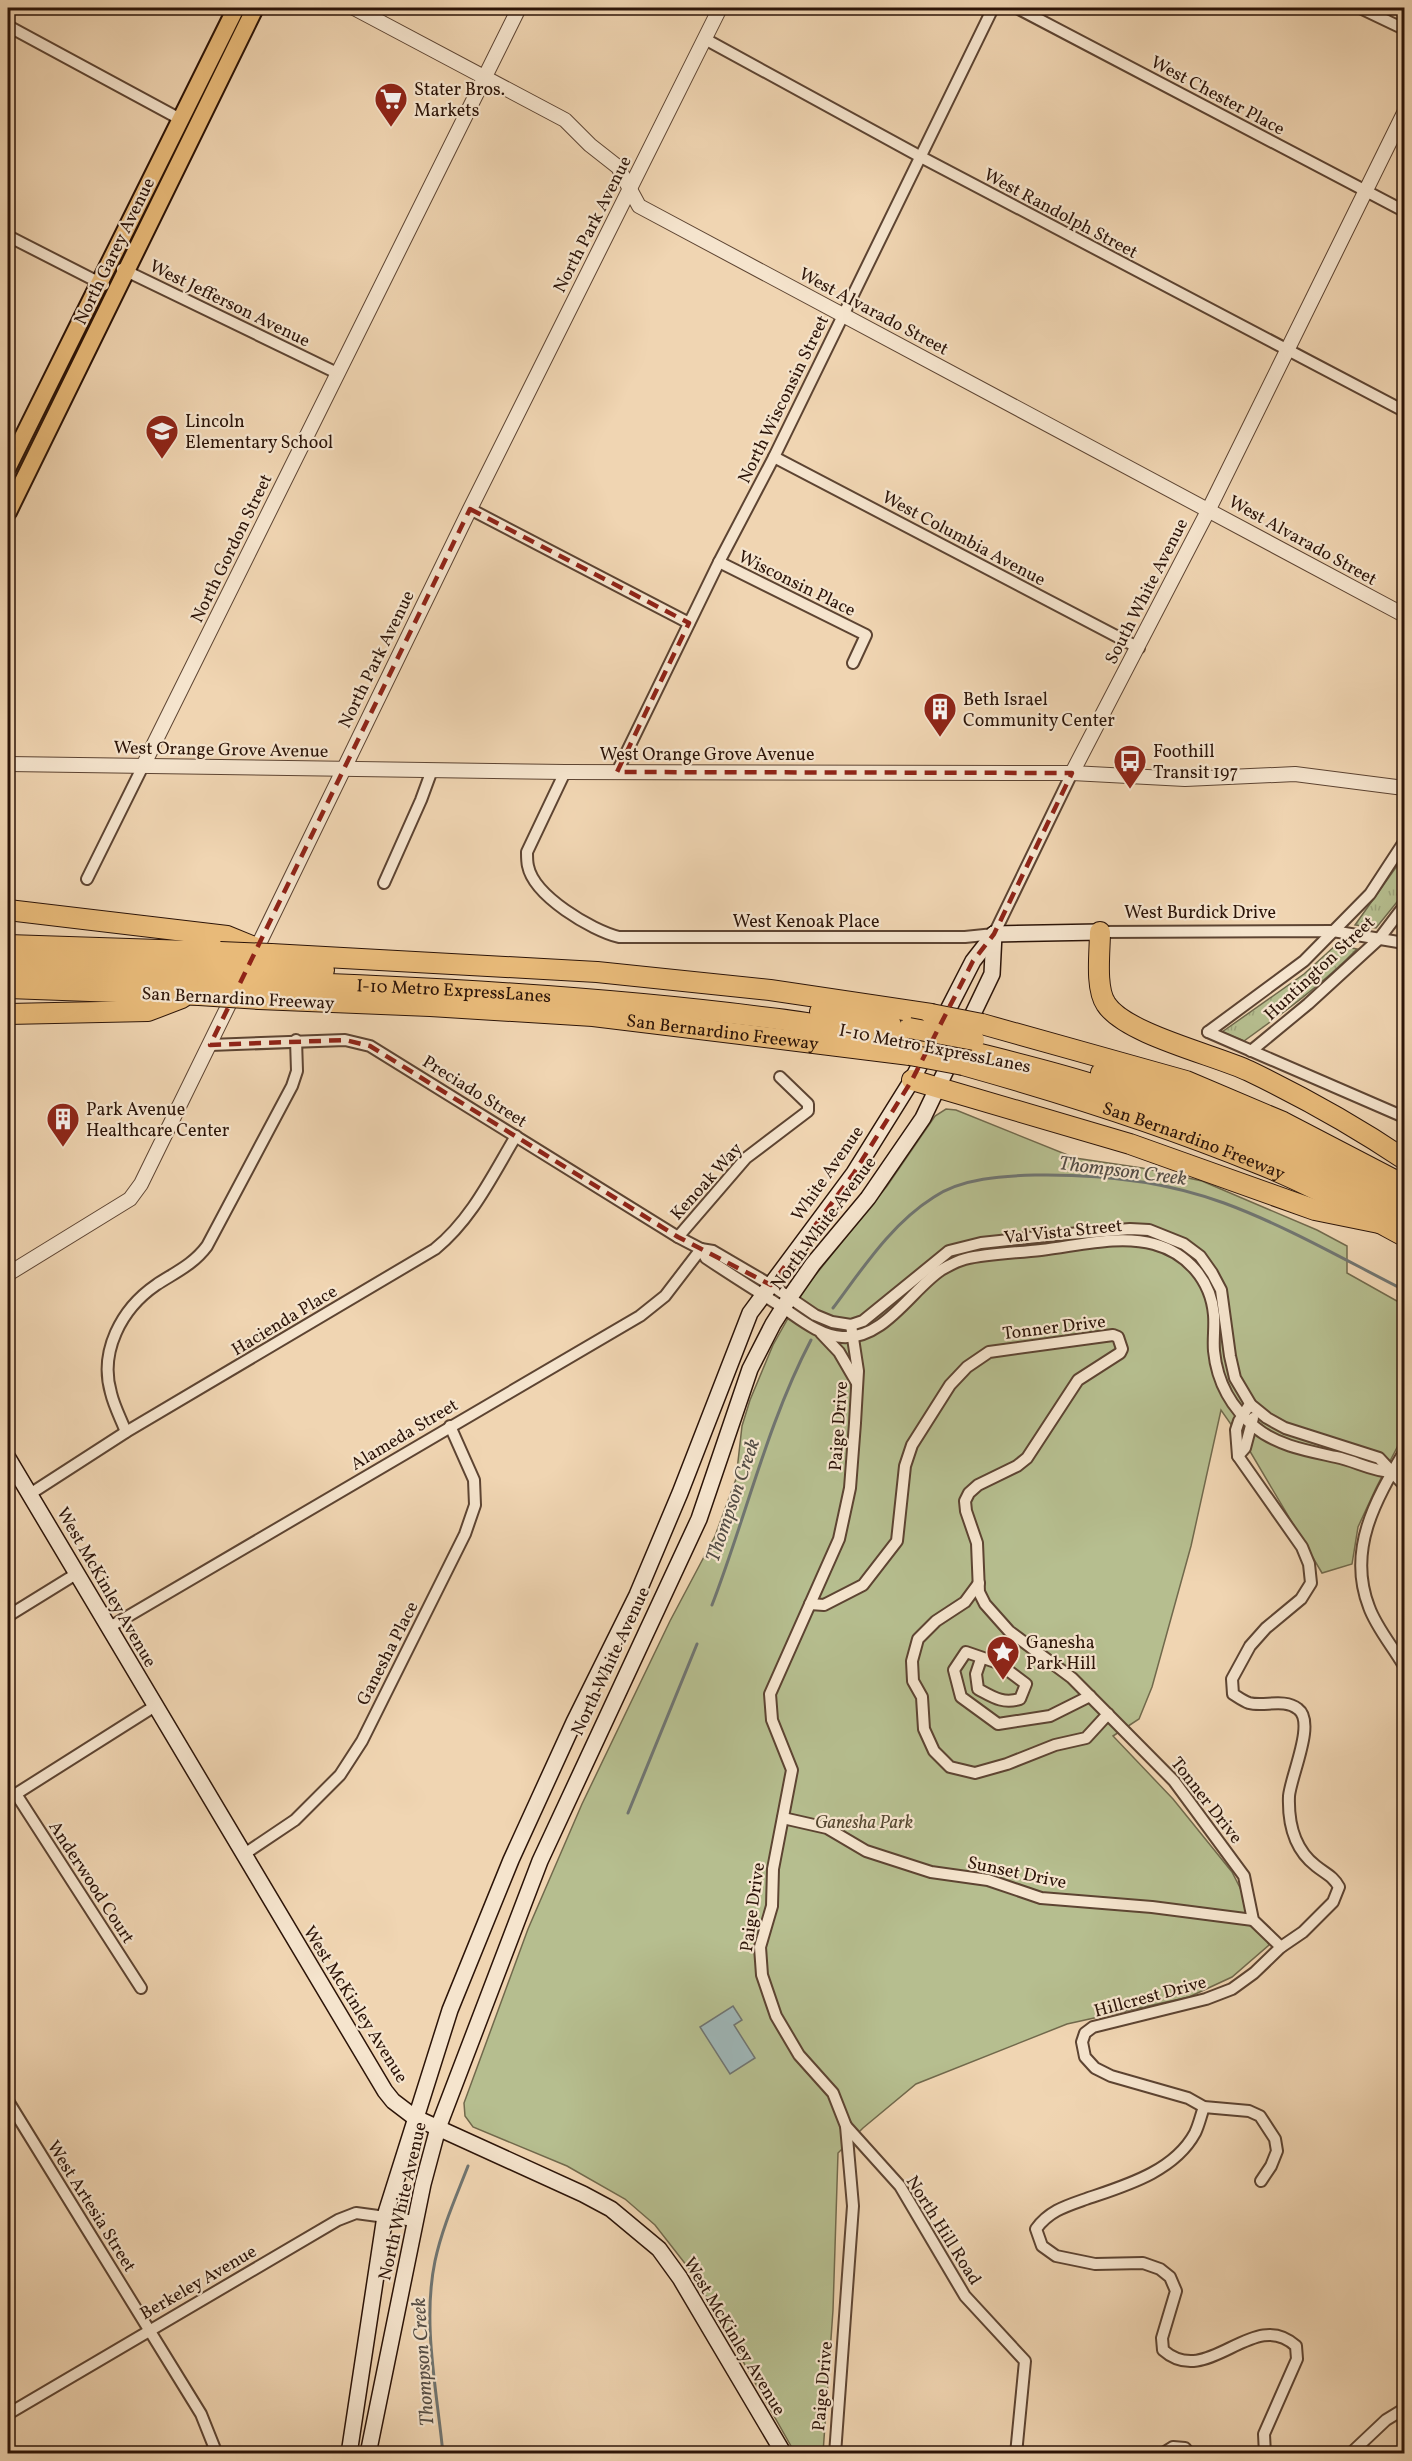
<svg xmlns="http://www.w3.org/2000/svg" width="1412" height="2461" font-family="Vollkorn,serif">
  <defs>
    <pattern id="grass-tufts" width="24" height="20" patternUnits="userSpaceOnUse" patternTransform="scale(1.5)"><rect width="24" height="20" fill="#b6be8f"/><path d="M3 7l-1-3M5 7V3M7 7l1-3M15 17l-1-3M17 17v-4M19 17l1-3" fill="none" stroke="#9da27a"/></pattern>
  </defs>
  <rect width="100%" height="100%" fill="#f0d5b2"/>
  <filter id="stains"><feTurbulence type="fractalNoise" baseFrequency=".00333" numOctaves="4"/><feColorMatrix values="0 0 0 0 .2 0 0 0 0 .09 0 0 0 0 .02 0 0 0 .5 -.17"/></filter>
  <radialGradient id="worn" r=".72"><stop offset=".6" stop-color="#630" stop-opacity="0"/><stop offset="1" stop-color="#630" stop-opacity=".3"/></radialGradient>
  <g fill="url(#grass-tufts)" stroke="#71694c" stroke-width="1.5">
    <polygon points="1404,856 1404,892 1401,897 1376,928 1355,925"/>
    <path d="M1336 945 1357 949C1323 984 1283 1013 1244 1041L1222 1032 1304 974Z"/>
  </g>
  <polygon fill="#b6be8f" stroke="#71694c" stroke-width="1.5" points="946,1109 956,1110 1075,1158 1142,1168 1202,1181 1317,1230 1347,1246 1347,1273 1404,1305 1404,1434 1376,1488 1358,1527 1352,1564 1322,1573 1251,1453 1221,1410 1191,1546 1152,1687 1139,1719 1113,1736 1173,1799 1232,1872 1269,1945 1232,1977 1189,1997 1067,2024 916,2084 863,2128 838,2153 833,2310 823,2453 795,2453 694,2275 655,2225 625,2199 567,2166 473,2127 465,2116 464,2103 528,1929 582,1804 670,1621 715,1536 736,1479 742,1426 750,1400 773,1345 805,1288 887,1186 935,1116"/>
  <polygon fill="#9eb6b7" stroke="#707571" stroke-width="1.5" points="733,2006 742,2020 734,2025 755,2058 730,2074 700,2027"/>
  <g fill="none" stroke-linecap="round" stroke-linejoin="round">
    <g stroke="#707571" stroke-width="3">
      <path d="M833 1308C863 1268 891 1224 934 1197 962 1178 1003 1176 1035 1175 1098 1174 1165 1181 1224 1203 1286 1226 1345 1260 1404 1290"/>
      <path d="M712 1605C746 1517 767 1424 811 1340"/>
      <polyline points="628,1813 697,1644"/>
      <path d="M443 2454C437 2391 422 2323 435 2261 442 2228 456 2197 468 2166"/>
    </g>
    <g stroke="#5d4432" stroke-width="14">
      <g id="minor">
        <polyline points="1017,8 1404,211"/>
        <polyline points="1360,8 1404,29"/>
        <polyline points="8,26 180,119"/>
        <polyline points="705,39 921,157 1404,411"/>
        <polyline points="8,236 104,285"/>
        <polyline points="122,269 337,373"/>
        <polyline points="774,457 1139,648"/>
        <polyline points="470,509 689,623"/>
        <polyline points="719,562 866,635 853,663"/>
        <path d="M565 772 527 852C527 857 527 862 528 866 534 896 591 930 619 937H965L994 934 1072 773"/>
        <polyline points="617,772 719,562 774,457 993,8"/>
        <polyline points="87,879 143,766"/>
        <polyline points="384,883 421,800 432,770"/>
        <polyline points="1100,932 1333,931 1404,943"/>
        <polyline points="1208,1032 1304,961 1370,894 1404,842"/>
        <polyline points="1208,1032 1404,1117"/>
        <polyline points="210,1045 345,1040 370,1046 678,1237 701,1249 713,1251 771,1285 815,1315 832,1322 851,1325 863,1321 949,1251 981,1243 1056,1235 1130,1229 1149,1230 1184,1244 1200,1256 1212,1273 1221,1290 1230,1356 1235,1378 1251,1405 1267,1418 1285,1428 1379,1458 1404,1485"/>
        <polyline points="1251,1051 1308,1004 1379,939 1404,906"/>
        <polyline points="678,1237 746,1158 808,1111 808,1104 780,1077"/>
        <path d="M701 1249 706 1258C731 1275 757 1291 782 1307 800 1319 820 1336 842 1337 884 1340 911 1290 941 1270 948 1266 957 1261 965 1259 990 1253 1016 1253 1041 1250 1077 1246 1119 1234 1154 1244 1187 1253 1211 1280 1214 1315 1215 1327 1213 1339 1214 1351 1217 1382 1232 1409 1256 1428 1278 1446 1309 1451 1336 1457 1356 1461 1371 1471 1392 1472"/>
        <polyline points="821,1333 839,1352 857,1383"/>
        <path d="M1250 1404 1239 1421 1236 1430 1238 1456 1302 1547 1309 1564 1311 1583 1301 1599 1266 1628 1250 1646 1232 1679 1233 1694C1238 1697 1243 1701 1249 1703 1264 1707 1284 1698 1298 1709 1316 1722 1291 1775 1289 1796 1288 1823 1294 1849 1316 1866 1326 1874 1333 1876 1339 1887L1333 1902 1303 1932 1281 1947 1254 1973 1232 1989 1206 1999 1093 2027 1085 2033 1082 2042 1085 2057 1095 2068 1111 2076 1188 2098 1204 2107 1249 2111 1260 2116 1275 2139 1277 2151 1271 2166 1261 2181"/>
        <path d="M126 1432C121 1419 114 1406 111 1393 99 1352 121 1309 156 1285 174 1273 193 1265 207 1246L292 1086 297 1071 296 1040"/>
        <path d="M1404 1452C1375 1501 1347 1550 1369 1607 1376 1627 1393 1647 1404 1666"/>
        <polyline points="1238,1456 1245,1448 1253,1418"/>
        <path d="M30 1494 126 1432 435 1249C472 1219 492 1176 516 1136"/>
        <polyline points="979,1583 965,1602 936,1621 918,1639 912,1661 913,1681 922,1697 924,1729 934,1751 950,1767 975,1773 1007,1764 1055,1745 1086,1738 1108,1714"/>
        <polyline points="810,1604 824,1605 863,1585 897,1541 905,1466 912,1445 950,1385 967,1367 989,1352 1113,1335 1118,1337 1122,1349 1120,1353 1078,1380 1027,1458 1017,1466 978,1485 969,1493 965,1501 966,1511 977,1543 979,1592 985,1604 1009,1631 1072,1678 1174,1781 1244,1876 1253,1920 1281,1947"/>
        <polyline points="8,1616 76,1574"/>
        <polyline points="108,1628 640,1316 665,1296 701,1249"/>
        <path d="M981 1659 976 1674 978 1689C993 1697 1002 1704 1020 1699L1026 1684 998 1663 966 1652 954 1670 961 1697 998 1724 1050 1716 1090 1696"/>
        <polyline points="16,1794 141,1988"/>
        <polyline points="8,1799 155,1706"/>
        <polyline points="783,1818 827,1828 866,1851 931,1872 988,1880 1041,1898 1152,1907 1253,1920"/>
        <polyline points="243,1855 295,1820 340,1775 362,1741 465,1534 475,1505 474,1480 450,1426"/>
        <polyline points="8,2101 201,2414 217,2454"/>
        <path d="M1204 2107C1201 2115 1199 2125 1195 2133 1174 2172 1124 2186 1086 2199 1066 2206 1049 2211 1036 2229L1042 2246 1056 2256 1095 2264 1143 2263 1160 2269 1170 2277 1176 2291 1162 2338 1163 2350C1208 2390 1253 2306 1296 2346L1297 2359 1264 2434 1265 2454"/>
        <polyline points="846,2126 900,2186 965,2296 1025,2361 1016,2454"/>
        <polyline points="8,2414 338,2220 356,2213 415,2221"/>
        <polyline points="835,2454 853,2206 846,2126 833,2093 799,2055 776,2016 762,1975 760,1947 772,1906 773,1869 792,1770 772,1720 770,1694 839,1539 850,1488 855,1423 858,1371 851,1325"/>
        <polyline points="1162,2454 1173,2447 1185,2448 1190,2454"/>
        <polyline points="1350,2454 1386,2420 1404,2409"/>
      </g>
    </g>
    <g stroke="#5d4432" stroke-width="16">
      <g id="tertiary">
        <polyline points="354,8 565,120 590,145 618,167 639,206 1404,615"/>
        <polyline points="8,764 565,772 1072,773 1185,779 1295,774 1404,788"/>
        <polyline points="143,766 519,8"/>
        <polyline points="1072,773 1209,509 1404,113"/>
        <polyline points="253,956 470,509 720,8"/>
        <polyline points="8,1274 130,1199 141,1184 235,992"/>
      </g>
    </g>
    <g stroke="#2c1408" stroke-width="18">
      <g id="secondary">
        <polyline points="994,934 1100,932"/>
        <polyline points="8,1458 385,2091 393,2101 414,2117 583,2194 611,2209 659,2249 680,2278 784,2454"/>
        <polyline points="349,2454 385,2216 450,2010 511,1860 574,1722 637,1595 680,1493 750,1313 854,1173 912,1080 973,961 994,934"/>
        <polyline points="368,2454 423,2184 438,2128 540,1861 699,1519 750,1369 773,1324 790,1297 813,1264 868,1198 923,1118 992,974 994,934"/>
      </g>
    </g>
    <g stroke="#2c1408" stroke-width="20">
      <g id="primary">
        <polyline points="8,467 236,8"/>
        <polyline points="8,512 255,8"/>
      </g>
    </g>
    <g stroke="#2c1408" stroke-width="22">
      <g id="motorway">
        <polyline points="8,910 227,936 254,947"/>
        <path d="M1100 932C1100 951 1095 988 1106 1004 1125 1034 1215 1055 1249 1071 1303 1097 1355 1126 1404 1159"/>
        <polyline points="8,945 220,952"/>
        <polyline points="271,954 597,972 770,990 931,1014"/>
        <polyline points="8,959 213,966"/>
        <polyline points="274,969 324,970"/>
        <polyline points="8,974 207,981"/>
        <path id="s1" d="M265 982C437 987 608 997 778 1019 824 1025 871 1034 917 1042"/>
        <polyline points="8,988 199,995"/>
        <path id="s2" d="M259 999 430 1006 593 1016 910 1055"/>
        <polyline points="820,1012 891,1025"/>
        <polyline points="8,1014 148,1011 182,998"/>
        <polyline points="982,1024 1186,1081 1283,1122 1404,1185"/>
        <path d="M968 1051C1013 1062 1058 1073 1101 1087 1206 1121 1307 1165 1404 1216"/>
        <path id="s3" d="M963 1065C1063 1093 1161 1124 1257 1163 1308 1183 1356 1210 1404 1236"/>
        <path d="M1101 1073C1205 1105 1310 1146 1404 1201"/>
        <polyline points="912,1080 1130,1144 1315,1210 1379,1223"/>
      </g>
    </g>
    <use href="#minor" stroke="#f5e4cd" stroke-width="10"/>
    <use href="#tertiary" stroke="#f5e4cd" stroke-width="14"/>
    <use href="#secondary" stroke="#f5e4cd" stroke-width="15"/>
    <use href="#primary" stroke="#e8ba79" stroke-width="16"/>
    <use href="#motorway" stroke="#e8ba79" stroke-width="20"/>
    <g stroke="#2c1408" stroke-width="22" stroke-linecap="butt">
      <g id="motorway-bridge">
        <polyline points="220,952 271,954"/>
        <polyline points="213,966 274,969"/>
        <polyline points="207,981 265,982"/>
        <polyline points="199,995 259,999"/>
        <polyline points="931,1014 982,1024"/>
        <polyline points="909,1028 974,1040"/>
        <polyline points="910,1055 963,1065"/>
      </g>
    </g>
    <use href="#motorway-bridge" stroke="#e8ba79" stroke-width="20"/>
  </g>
  <path fill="none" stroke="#8f2418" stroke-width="4.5" stroke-dasharray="12 8" stroke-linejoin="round" d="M470 509 689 623 617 772 1072 773 994 934 973 961 912 1080 854 1173 771 1285 678 1237 370 1046 345 1040 210 1045Z"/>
  <defs>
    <g id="supermarket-pin" transform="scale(1.725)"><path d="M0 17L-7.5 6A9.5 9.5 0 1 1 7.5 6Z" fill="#8f2418" stroke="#f5e4cd"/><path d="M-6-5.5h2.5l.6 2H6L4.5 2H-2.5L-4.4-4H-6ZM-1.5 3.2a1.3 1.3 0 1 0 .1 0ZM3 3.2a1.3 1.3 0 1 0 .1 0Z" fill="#fff"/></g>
    <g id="school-pin" transform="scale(1.725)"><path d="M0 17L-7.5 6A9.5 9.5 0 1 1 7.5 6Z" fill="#8f2418" stroke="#f5e4cd"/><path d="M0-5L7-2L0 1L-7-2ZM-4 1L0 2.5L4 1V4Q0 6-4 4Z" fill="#fff"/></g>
    <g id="building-pin" transform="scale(1.725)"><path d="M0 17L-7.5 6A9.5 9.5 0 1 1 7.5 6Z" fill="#8f2418" stroke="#f5e4cd"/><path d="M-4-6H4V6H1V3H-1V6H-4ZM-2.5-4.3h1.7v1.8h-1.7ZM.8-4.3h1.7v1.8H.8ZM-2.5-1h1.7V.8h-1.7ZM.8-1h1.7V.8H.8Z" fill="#fff"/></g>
    <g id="bus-pin" transform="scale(1.725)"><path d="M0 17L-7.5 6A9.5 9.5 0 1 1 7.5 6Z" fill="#8f2418" stroke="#f5e4cd"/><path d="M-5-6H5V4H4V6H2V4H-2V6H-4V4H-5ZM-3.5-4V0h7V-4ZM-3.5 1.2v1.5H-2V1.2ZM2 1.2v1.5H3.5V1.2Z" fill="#fff"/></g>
    <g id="sight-pin" transform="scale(1.725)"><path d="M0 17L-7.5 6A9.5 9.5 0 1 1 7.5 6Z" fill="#8f2418" stroke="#f5e4cd"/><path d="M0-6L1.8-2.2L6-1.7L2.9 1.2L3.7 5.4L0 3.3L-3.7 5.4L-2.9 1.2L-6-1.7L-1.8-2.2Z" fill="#fff"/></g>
  </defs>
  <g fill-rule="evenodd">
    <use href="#supermarket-pin" x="391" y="99"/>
    <use href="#school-pin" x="162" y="431"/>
    <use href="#building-pin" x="940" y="709"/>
    <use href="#bus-pin" x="1130" y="761"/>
    <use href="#building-pin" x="63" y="1119"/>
    <use href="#sight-pin" x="1003" y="1652"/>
  </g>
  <g text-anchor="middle" stroke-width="4.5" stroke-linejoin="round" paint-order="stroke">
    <g font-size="18" fill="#2c1408" stroke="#f5e4cd" text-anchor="start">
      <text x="414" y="95">Stater Bros.<tspan x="414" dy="21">Markets</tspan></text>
      <text x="185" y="427">Lincoln<tspan x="185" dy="21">Elementary School</tspan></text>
      <text x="963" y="705">Beth Israel<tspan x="963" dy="21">Community Center</tspan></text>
      <text x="1153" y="757">Foothill<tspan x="1153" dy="21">Transit 197</tspan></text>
      <text x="86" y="1115">Park Avenue<tspan x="86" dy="21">Healthcare Center</tspan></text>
      <text x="1026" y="1648">Ganesha<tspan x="1026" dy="21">Park Hill</tspan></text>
    </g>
    <g font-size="18" fill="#2c1408" stroke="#f5e4cd">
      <text transform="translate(1218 95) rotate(28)" y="6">West Chester Place</text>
      <text transform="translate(1061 213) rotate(28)" y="6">West Randolph Street</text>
      <text transform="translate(592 224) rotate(-63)" y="6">North Park Avenue</text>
      <text transform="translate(114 251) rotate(-64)" y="6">North Garey Avenue</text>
      <text transform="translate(230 303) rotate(26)" y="6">West Jefferson Avenue</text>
      <text transform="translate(874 311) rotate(28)" y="6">West Alvarado Street</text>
      <text transform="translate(783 399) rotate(-64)" y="6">North Wisconsin Street</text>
      <text transform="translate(964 538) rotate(28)" y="6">West Columbia Avenue</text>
      <text transform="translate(1303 540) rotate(29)" y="6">West Alvarado Street</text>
      <text transform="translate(231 548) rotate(-64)" y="6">North Gordon Street</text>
      <text transform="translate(797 583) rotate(26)" y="6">Wisconsin Place</text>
      <text transform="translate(1146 591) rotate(-63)" y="6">South White Avenue</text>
      <text transform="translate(376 659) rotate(-64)" y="6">North Park Avenue</text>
      <text transform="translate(221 749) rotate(1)" y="6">West Orange Grove Avenue</text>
      <text x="707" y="760">West Orange Grove Avenue</text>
      <text x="1200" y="918">West Burdick Drive</text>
      <text x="806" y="927">West Kenoak Place</text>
      <text transform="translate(1319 968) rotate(-43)" y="6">Huntington Street</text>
      <text dy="6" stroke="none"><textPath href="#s1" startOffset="189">I-10 Metro ExpressLanes</textPath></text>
      <text transform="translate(238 998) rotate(3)" y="6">San Bernardino Freeway</text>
      <text dy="6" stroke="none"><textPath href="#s2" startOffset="465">San Bernardino Freeway</textPath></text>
      <text transform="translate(935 1048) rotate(11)" y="6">I-10 Metro ExpressLanes</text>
      <text transform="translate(475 1091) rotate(32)" y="6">Preciado Street</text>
      <text dy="6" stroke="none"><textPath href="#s3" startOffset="243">San Bernardino Freeway</textPath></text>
      <text transform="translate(827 1173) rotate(-55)" y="6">White Avenue</text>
      <text transform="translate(706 1181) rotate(-48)" y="6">Kenoak Way</text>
      <text transform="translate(823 1223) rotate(-53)" y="6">North White Avenue</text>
      <text transform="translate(1063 1231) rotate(-6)" y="6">Val Vista Street</text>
      <text transform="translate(284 1320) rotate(-31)" y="6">Hacienda Place</text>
      <text transform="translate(1054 1327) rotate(-7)" y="6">Tonner Drive</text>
      <text transform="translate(838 1426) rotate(-86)" y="6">Paige Drive</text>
      <text transform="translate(404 1434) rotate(-31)" y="6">Alameda Street</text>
      <text transform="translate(107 1587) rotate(60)" y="6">West McKinley Avenue</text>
      <text transform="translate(387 1653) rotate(-63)" y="6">Ganesha Place</text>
      <text transform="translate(610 1661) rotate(-65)" y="6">North White Avenue</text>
      <text transform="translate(1207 1800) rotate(52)" y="6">Tonner Drive</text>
      <text transform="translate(1017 1872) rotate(12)" y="6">Sunset Drive</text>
      <text transform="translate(92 1882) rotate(57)" y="6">Anderwood Court</text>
      <text transform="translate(752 1907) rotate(-82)" y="6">Paige Drive</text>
      <text transform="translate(1150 1996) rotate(-15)" y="6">Hillcrest Drive</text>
      <text transform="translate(356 2004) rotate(58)" y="6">West McKinley Avenue</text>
      <text transform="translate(402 2201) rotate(-77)" y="6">North White Avenue</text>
      <text transform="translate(92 2206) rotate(58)" y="6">West Artesia Street</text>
      <text transform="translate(944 2230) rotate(58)" y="6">North Hill Road</text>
      <text transform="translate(198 2282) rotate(-30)" y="6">Berkeley Avenue</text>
      <text transform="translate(735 2336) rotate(59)" y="6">West McKinley Avenue</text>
      <text transform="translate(822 2386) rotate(-85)" y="6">Paige Drive</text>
    </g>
    <g font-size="18" font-style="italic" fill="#554730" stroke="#f5e4cd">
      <text x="864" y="1828">Ganesha Park</text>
    </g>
    <g font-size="20" font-style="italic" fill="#544d45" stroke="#f5e4cd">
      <text transform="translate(1123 1170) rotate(7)" y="7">Thompson Creek</text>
      <text transform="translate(732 1500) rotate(-71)" y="7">Thompson Creek</text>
      <text transform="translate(422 2362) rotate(-94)" y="7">Thompson Creek</text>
    </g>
  </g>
  <rect width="1412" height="2461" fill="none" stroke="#f0d5b2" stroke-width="30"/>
  <rect x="9" y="9" width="1394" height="2443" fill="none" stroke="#2c1408" stroke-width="3"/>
  <rect x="15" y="15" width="1382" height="2431" fill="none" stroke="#2c1408" stroke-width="1.5"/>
  <rect width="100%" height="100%" filter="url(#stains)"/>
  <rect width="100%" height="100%" fill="url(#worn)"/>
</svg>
